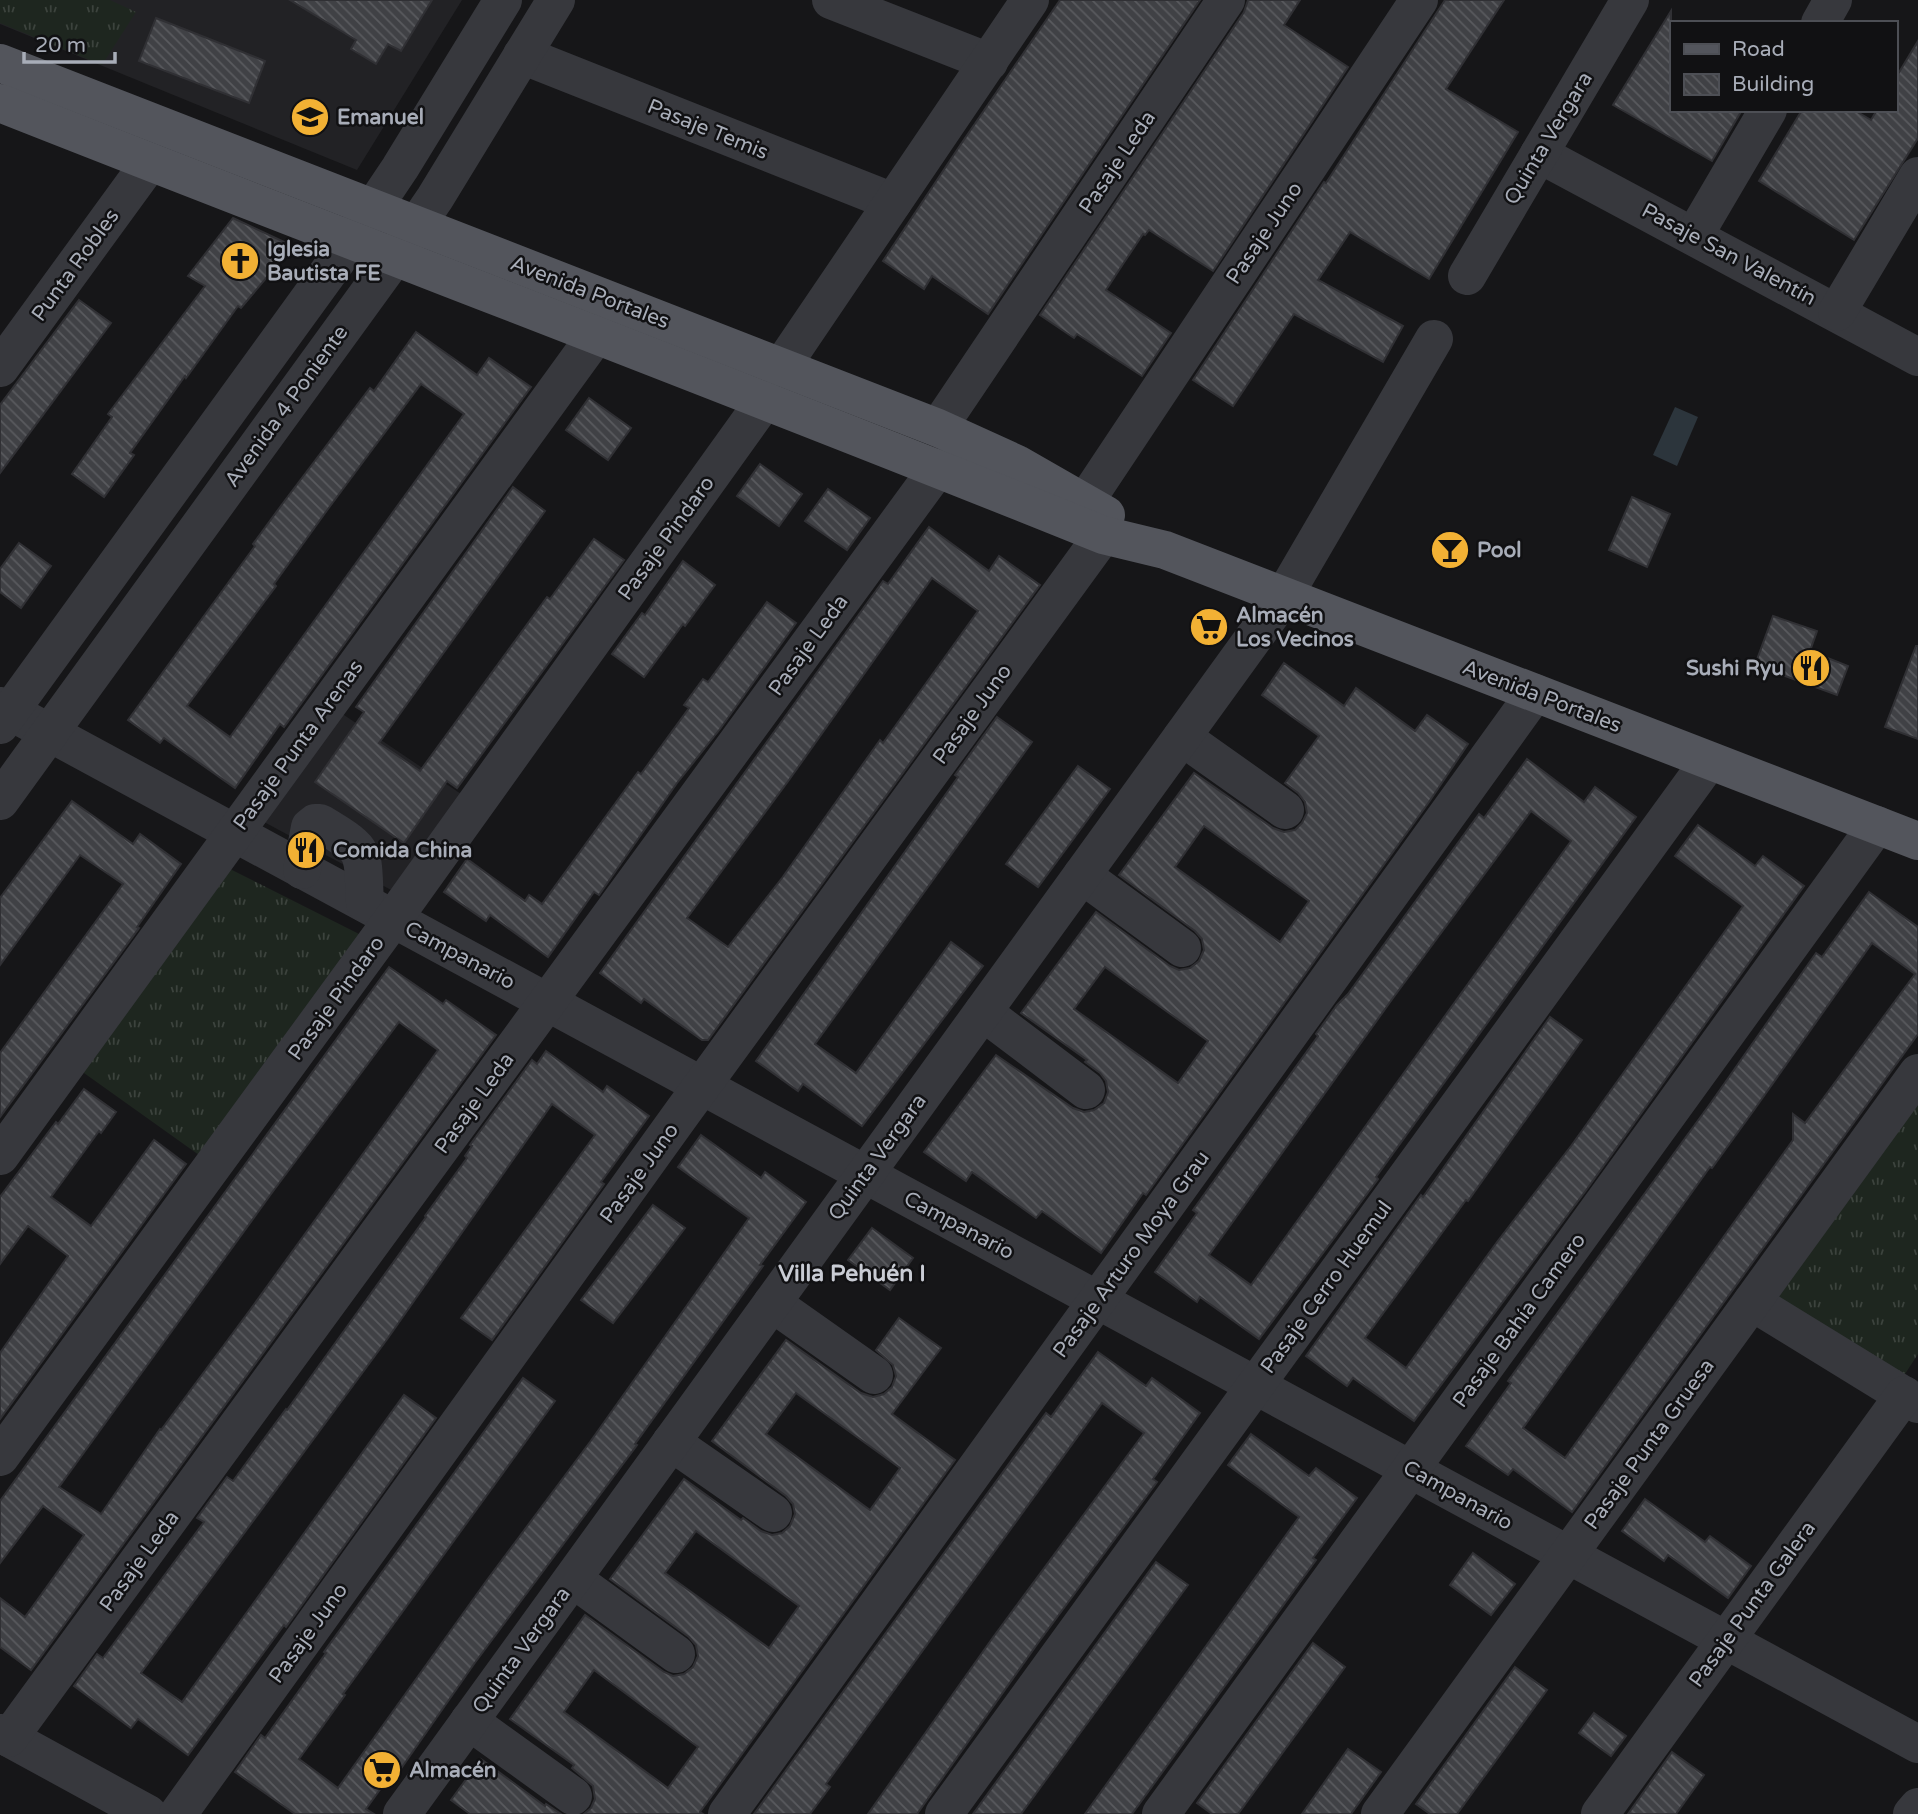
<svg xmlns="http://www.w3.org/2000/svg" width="1918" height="1814" font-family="'Varela Round',sans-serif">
  <defs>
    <pattern id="grass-tufts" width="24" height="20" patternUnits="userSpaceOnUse" patternTransform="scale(1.75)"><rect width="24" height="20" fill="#1e261f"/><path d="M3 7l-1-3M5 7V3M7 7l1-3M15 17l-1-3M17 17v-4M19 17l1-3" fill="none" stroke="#3c433d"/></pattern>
    <pattern id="building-back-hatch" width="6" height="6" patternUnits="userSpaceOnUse" patternTransform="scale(1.75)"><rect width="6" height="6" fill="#404145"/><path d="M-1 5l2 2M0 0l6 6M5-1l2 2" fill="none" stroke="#595a5e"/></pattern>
  </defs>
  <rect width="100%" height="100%" fill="#161618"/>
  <g fill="#222225">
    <polygon points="0,0 462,0 357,170 0,24"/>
    <polygon points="341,713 464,796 393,891 264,822"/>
  </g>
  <g fill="url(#grass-tufts)">
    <polygon points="0,0 110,0 136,12 102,65 0,23"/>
    <polygon points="222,865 367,938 206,1160 77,1068"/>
    <polygon points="1918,1088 1918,1354 1903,1377 1765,1295"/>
  </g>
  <polygon fill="#2c353c" points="1675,407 1698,417 1677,466 1653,455"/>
  <g fill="url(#building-back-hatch)" stroke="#303034" stroke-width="2" fill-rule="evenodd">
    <polygon points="290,0 432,0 401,51 388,44 376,64 351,49 356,40"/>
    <polygon points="1060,0 1200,0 988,314 932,276 924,289 883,261 961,144"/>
    <polygon points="1248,0 1300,0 1284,25 1348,67 1213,271 1149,230 1145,235 1143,234 1123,264 1106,290 1171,333 1142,376 1077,334 1074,338 1040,315 1244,12"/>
    <polygon points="1445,0 1504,0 1446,89 1518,132 1429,279 1350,232 1318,280 1403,326 1383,362 1294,314 1233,406 1193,380 1324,182 1326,183"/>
    <polygon points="1671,11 1671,110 1742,110 1712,161 1613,105"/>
    <polygon points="156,18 265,61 249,103 139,61"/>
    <polygon points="1918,41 1918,138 1854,240 1759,181 1802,110 1854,110 1871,120 1877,110 1895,110 1895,79"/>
    <polygon points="233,218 293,246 241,308 238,306 186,378 185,376 130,453 134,455 104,497 72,474 112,417 108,414 205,286 188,276"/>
    <polygon points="79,300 111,323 0,473 0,405"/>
    <path d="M416 332 477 375 489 358 531 387 284 727 280 724 235 788 164 738 160 743 128 720 255 546 253 544 283 503 370 388 374 391ZM421 384 464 414 230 737 187 706 276 586 274 584 328 509Z"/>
    <polygon points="589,398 631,428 608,460 566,430"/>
    <polygon points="760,464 802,494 779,526 737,496"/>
    <polygon points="513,487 545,511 379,743 420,771 547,597 550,599 594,539 624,560 457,788 447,781 404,843 315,782 364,712 356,707"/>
    <polygon points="828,489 870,518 847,550 805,521"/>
    <polygon points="1632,497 1670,514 1647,567 1609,550"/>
    <path d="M929 527 989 571 999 556 1040 585 708 1040H702L644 999 641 1003 600 973 883 581 888 584ZM932 578 978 611 883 743 880 740 782 878 728 947 687 918 789 780Z"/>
    <polygon points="19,543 51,566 21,608 0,592 0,569"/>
    <polygon points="683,561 715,585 685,626 683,624 644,677 612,654 642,613 645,615"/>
    <polygon points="767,602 796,623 720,729 677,783 599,895 594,892 548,957 490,915 486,921 444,892 467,859 525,901 529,895 542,904 638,772 641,774 689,708 684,705 703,679 708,682"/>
    <polygon points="1773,616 1817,631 1810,651 1848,666 1837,695 1755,665"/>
    <polygon points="1916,646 1918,646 1918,739 1885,727"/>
    <path d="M1284 663 1344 706 1356 688 1415 731 1427 715 1468 744 1429 802 1146 1195 1143 1193 1101 1253 1042 1211 1036 1218 972 1172 966 1181 924 1152 996 1055 1073 1108 1084 1112 1094 1110 1104 1103 1108 1092 1106 1081 1100 1073 1085 1062 1087 1060 1021 1013 1096 912 1170 966 1179 970 1190 968 1199 961 1204 950 1202 939 1195 931 1119 875 1194 773 1273 828 1284 832 1295 830 1302 823 1307 813 1305 802 1298 793 1285 783 1319 736 1262 695ZM1204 826 1309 901 1280 942 1175 867ZM1105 967 1208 1041 1178 1083 1074 1009Z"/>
    <polygon points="997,717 1032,742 815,1044 856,1073 951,942 983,966 862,1126 803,1084 798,1091 756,1061 958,777 955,775"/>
    <path d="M1527 759 1584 802 1595 787 1636 817 1376 1177 1378 1179 1259 1339 1200 1297 1197 1302 1155 1272 1197 1213 1193 1210 1318 1036 1316 1034 1337 1005 1348 994 1479 814 1484 818ZM1531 811 1571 841 1251 1285 1209 1255 1393 998Z"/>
    <polygon points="1078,766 1110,789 1038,887 1006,864"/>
    <polygon points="72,801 133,844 140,834 181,864 137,927 139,928 0,1117 0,1053 123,884 80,855 0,965 0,898"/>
    <polygon points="1698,825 1755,866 1763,856 1804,886 1587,1189 1414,1421 1353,1378 1347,1386 1306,1356 1421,1195 1423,1197 1550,1017 1582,1040 1468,1201 1466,1200 1365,1338 1406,1368 1497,1242 1571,1146 1743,906 1675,856"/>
    <path d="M1869 892 1918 927V1034L1572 1512 1513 1469 1508 1475 1466 1446 1511 1383 1508 1381 1710 1104 1816 953 1822 957ZM1872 943 1915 974 1805 1123 1793 1114V1140L1565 1458 1523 1428 1710 1167 1712 1168 1754 1110Z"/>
    <path d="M389 967 443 1004 446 1000 496 1035 31 1670 0 1647V1598L25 1617 84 1535 43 1506 0 1563V1501ZM399 1022 438 1050 250 1310 161 1430 160 1429 101 1514 59 1487 271 1194Z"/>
    <polygon points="546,1051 603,1092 607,1086 649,1116 601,1182 604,1184 492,1340 461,1318 595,1135 552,1104 388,1338 141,1673 182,1702 404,1395 436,1418 286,1627 284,1625 188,1755 138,1719 131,1728 74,1686 97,1654 103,1658 204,1522 197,1518 227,1477 233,1481 286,1409 287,1410 426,1217 425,1216 467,1158 465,1156 472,1146 470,1145 532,1060 537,1064"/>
    <polygon points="84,1089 116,1112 101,1133 99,1131 51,1197 91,1226 154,1140 186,1164 0,1419 0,1353 68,1256 28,1226 0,1264 0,1197 56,1122 58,1124"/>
    <polygon points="701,1135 761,1178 765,1172 806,1202 760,1265 763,1266 635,1444 637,1445 474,1664 393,1780 389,1777 366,1809 374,1814 295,1814 235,1772 261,1735 265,1738 326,1653 324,1652 523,1378 555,1401 343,1694 345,1695 299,1759 338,1788 487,1580 590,1442 749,1218 678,1167"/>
    <polygon points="653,1205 685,1228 613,1323 581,1300"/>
    <polygon points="872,1228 913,1258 890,1290 848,1260"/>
    <path d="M899 1318 941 1348 892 1414 955 1460 700 1812 703 1814H584L591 1808 595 1799 593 1786 572 1768 574 1765 510 1719 585 1615 664 1672 673 1676 684 1674 693 1667 698 1656 696 1645 689 1637 610 1579 684 1479 741 1520 743 1518 761 1531 772 1535 782 1533 790 1526 795 1514 793 1504 786 1496 712 1441 786 1340 861 1393 873 1397 884 1394 892 1387 896 1376 893 1365 876 1350ZM796 1393 900 1468 870 1510 766 1434ZM696 1531 799 1606 769 1648 665 1573ZM594 1670 698 1747 668 1788 564 1712Z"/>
    <polygon points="1098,1352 1146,1386 1152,1378 1200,1413 1153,1479 1157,1482 1038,1643 917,1814 868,1814 994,1636 1144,1433 1102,1403 826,1784 830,1787 810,1814 754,1814 1046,1413 1051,1417"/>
    <polygon points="1251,1434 1309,1476 1316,1468 1357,1498 1313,1558 1316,1560 1132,1814 1085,1814 1299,1517 1228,1465"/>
    <polygon points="1645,1499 1705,1542 1710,1536 1751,1566 1728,1598 1668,1555 1664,1561 1622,1531"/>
    <polygon points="1473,1553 1515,1584 1491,1615 1450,1585"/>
    <polygon points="1156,1562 1188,1585 1021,1814 973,1814"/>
    <polygon points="1313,1643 1345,1667 1238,1814 1212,1814 1197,1803"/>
    <polygon points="1515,1667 1547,1690 1457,1814 1430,1814 1416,1804"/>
    <polygon points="1594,1713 1626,1736 1611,1756 1579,1733"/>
    <polygon points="1348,1749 1381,1772 1351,1814 1302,1814"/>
    <polygon points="1672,1752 1704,1775 1676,1814 1628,1814"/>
    <polygon points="481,1759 545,1806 546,1804 561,1814 470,1814 451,1800"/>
  </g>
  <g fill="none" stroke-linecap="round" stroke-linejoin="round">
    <g stroke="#37383d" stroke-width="38">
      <polyline points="831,0 989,62"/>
      <polyline points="1820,23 1833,0"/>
      <polyline points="522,55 893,202"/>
      <polyline points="1539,154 1918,357"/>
      <polyline points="1694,236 1768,110"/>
      <polyline points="1467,276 1630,0"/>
      <polyline points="1837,312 1918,176"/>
      <polyline points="782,366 1030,0"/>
      <polyline points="0,368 150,162"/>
      <polyline points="938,428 1226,0"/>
      <polyline points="1085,502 1419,0"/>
      <polyline points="0,706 1918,1744"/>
      <polyline points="0,725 351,241 400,168 503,0"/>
      <polyline points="1182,737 1285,810"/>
      <polyline points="0,801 394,258 435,198 556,0"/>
      <path d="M302 870 310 827 315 823H320C368 852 362 848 365 903"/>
      <polyline points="1082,875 1182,948"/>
      <polyline points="983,1012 1086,1090"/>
      <polyline points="0,1156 597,334"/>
      <polyline points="1752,1302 1918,1404"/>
      <polyline points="772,1303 874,1375"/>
      <polyline points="671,1442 773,1513"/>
      <polyline points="0,1457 393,919 765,400"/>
      <polyline points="573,1579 676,1654"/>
      <polyline points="469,1721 573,1796"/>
      <polyline points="0,1733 148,1814"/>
      <polyline points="9,1738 938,468"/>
      <polyline points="178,1814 682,1113 1103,535"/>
      <polyline points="402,1814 1284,596 1434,339"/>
      <polyline points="727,1814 1535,693"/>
      <polyline points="944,1814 1709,761"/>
      <polyline points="1161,1814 1877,825"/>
      <polyline points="1380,1814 1918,1073"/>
      <polyline points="1600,1814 1904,1395"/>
      <polyline points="1912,1814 1918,1807"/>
    </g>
    <g stroke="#53555c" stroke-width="38">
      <polyline points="0,63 938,428 1017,464 1106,515"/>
      <path d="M0 103C367 248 737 387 1103 535L1165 550 1918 841"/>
    </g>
  </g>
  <defs>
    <g id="school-disc" transform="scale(2.0125)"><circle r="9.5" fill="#f2b134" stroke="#111113"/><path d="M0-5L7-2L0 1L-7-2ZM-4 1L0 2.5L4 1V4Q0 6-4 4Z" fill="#111"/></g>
    <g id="church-disc" transform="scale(2.0125)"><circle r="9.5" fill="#f2b134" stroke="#111113"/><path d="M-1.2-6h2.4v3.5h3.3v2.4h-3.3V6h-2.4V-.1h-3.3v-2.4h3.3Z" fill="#111"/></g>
    <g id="bar-disc" transform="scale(2.0125)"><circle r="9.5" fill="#f2b134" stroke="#111113"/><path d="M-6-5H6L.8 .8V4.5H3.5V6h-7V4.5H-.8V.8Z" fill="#111"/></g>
    <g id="supermarket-disc" transform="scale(2.0125)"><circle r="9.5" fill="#f2b134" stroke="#111113"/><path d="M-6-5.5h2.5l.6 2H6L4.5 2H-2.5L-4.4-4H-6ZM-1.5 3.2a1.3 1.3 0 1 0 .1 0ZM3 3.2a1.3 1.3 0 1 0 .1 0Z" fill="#111"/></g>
    <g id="restaurant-disc" transform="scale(2.0125)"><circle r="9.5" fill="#f2b134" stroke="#111113"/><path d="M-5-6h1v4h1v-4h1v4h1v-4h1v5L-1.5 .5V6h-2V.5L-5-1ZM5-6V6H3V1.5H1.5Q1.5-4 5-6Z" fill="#111"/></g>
  </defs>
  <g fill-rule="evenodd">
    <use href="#school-disc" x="310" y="117"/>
    <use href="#church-disc" x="240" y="261"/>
    <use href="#bar-disc" x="1450" y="550"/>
    <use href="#supermarket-disc" x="1209" y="627"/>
    <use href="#restaurant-disc" x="1811" y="668"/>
    <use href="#restaurant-disc" x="306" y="850"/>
    <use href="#supermarket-disc" x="382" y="1770"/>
  </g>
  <g text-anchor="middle" stroke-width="5" stroke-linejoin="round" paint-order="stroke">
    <g font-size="21" font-weight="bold" fill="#a8adb8" stroke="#111113" text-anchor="start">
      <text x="337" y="124">Emanuel</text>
      <text x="267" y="256">Iglesia<tspan x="267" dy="24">Bautista FE</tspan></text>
      <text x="1477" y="557">Pool</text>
      <text x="1236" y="622">Almacén<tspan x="1236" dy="24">Los Vecinos</tspan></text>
      <text x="1784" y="675" text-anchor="end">Sushi Ryu</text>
      <text x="333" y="857">Comida China</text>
      <text x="409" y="1777">Almacén</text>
    </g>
    <g font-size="21" fill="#a8adb8" stroke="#111113">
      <text transform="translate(708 129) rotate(22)" y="7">Pasaje Temis</text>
      <text transform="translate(1548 138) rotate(-59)" y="7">Quinta Vergara</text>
      <text transform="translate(1117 162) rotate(-56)" y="7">Pasaje Leda</text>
      <text transform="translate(1264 233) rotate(-56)" y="7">Pasaje Juno</text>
      <text transform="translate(1729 254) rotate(28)" y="7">Pasaje San Valentín</text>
      <text transform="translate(75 265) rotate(-54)" y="7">Punta Robles</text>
      <text transform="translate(590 292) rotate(21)" y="7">Avenida Portales</text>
      <text transform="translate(286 406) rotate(-54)" y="7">Avenida 4 Poniente</text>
      <text transform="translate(666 538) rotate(-54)" y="7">Pasaje Pindaro</text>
      <text transform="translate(808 645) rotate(-54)" y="7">Pasaje Leda</text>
      <text transform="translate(1542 696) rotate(21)" y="7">Avenida Portales</text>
      <text transform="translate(972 714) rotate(-54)" y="7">Pasaje Juno</text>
      <text transform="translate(298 745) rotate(-54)" y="7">Pasaje Punta Arenas</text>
      <text transform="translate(460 955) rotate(28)" y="7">Campanario</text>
      <text transform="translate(336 998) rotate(-54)" y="7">Pasaje Pindaro</text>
      <text transform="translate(474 1103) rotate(-54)" y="7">Pasaje Leda</text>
      <text transform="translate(877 1157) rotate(-54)" y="7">Quinta Vergara</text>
      <text transform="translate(639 1173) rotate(-54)" y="7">Pasaje Juno</text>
      <text transform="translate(959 1225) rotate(28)" y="7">Campanario</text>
      <text transform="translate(1131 1254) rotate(-54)" y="7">Pasaje Arturo Moya Grau</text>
      <text transform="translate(1326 1287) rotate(-54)" y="7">Pasaje Cerro Huemul</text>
      <text transform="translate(1519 1320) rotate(-54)" y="7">Pasaje Bahía Camero</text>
      <text transform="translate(1649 1444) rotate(-54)" y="7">Pasaje Punta Gruesa</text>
      <text transform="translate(1458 1495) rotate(29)" y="7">Campanario</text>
      <text transform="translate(139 1561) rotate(-54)" y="7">Pasaje Leda</text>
      <text transform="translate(1752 1604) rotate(-54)" y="7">Pasaje Punta Galera</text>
      <text transform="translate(308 1633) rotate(-54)" y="7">Pasaje Juno</text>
      <text transform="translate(521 1650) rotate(-54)" y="7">Quinta Vergara</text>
    </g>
    <g font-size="23" font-weight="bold" fill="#c9ccd4" stroke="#111113">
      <text x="852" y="1281">Villa Pehuén I</text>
    </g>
  </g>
  <rect x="1670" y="21" width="228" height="91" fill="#111113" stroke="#4d4f55" stroke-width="2"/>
  <rect x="1684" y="44" width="35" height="10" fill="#53555c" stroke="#4d4f55" stroke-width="2"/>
  <text x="1732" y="56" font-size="21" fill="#a8adb8">Road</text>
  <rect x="1684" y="74" width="35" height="21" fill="url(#building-back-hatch)" stroke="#4d4f55" stroke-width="2"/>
  <text x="1732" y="91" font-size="21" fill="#a8adb8">Building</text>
  <path d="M24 52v10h91v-10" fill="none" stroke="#a8adb8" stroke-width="3.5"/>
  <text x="35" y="52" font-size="21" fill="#a8adb8" stroke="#111113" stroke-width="5" paint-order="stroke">20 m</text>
</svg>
